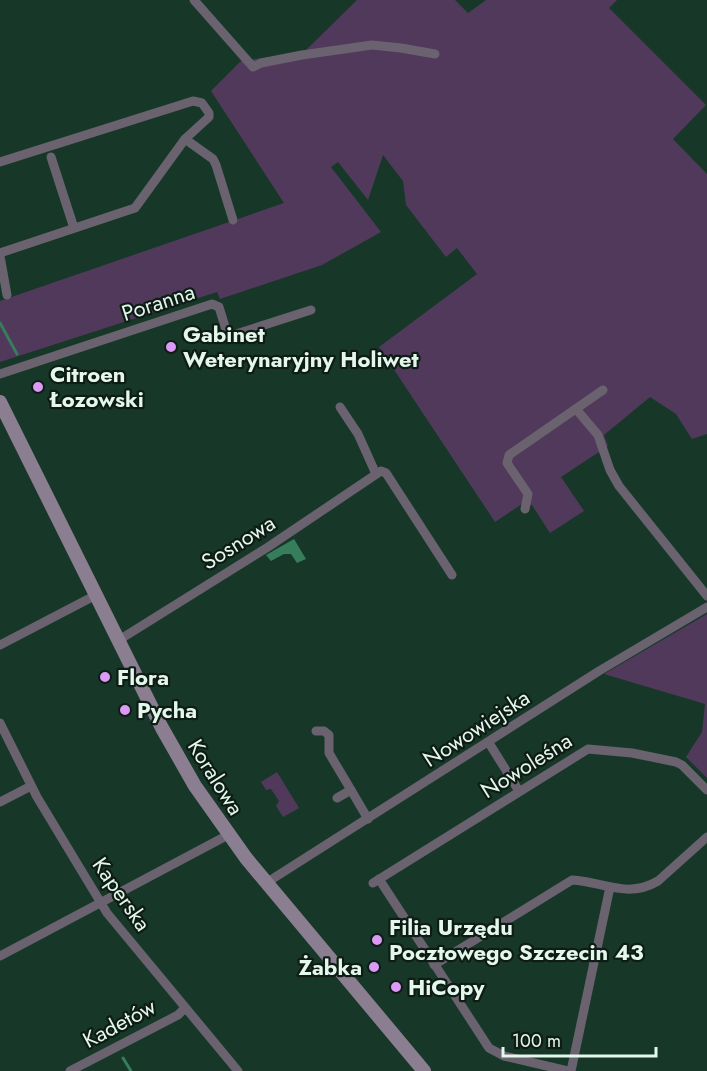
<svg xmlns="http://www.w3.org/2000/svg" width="707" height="1071" font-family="Jost,sans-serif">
  <rect width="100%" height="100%" fill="#173828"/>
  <g fill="#51395b">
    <polygon points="357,0 455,0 468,13 486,0 617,0 609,8 706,105 673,139 707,174 707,434 692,439 676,414 650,397 604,435 608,446 561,477 584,511 550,533 532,505 522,504 495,522 379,347 477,274 457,248 446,257 406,205 403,181 383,155 368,200 338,162 331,167 381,232 322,265 220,299 217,292 0,362 0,301 284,203 211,91 241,61 304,52"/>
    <polygon points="707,614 707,778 686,757 702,732 705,704 604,674"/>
    <polygon points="277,772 299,808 283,817 276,806 279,801 271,789 266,790 261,782"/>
  </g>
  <polygon fill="#367d5c" points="294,539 306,559 297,563 291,554 284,554 271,561 266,555"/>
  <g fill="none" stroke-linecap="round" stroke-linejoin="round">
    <g stroke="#367d5c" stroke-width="3">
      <polyline points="0,323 17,354"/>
      <polyline points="123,1058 131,1071"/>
    </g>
    <g stroke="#6b626f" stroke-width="9">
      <polyline points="194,0 253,67 261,63 302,55 372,45 401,48 435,54"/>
      <polyline points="185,139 213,159 216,165 233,220"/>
      <polyline points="51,157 74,228"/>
      <polyline points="0,162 193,101 202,103 209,113 209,117 185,139 135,208 0,253"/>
      <polyline points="0,256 7,295"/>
      <polyline points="0,374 212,304 219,307 227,333 233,335 311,310"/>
      <polyline points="340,407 358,434 376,474"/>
      <polyline points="576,409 598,435 610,470 619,486 707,596"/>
      <polyline points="525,509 528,494 507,463 509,455 603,390"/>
      <polyline points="119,640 268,547 381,471 386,473 452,575"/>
      <polyline points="0,645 96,595"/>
      <polyline points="0,723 37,797 107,913 238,1071"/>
      <polyline points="316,731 324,731 329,735 329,753 351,790"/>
      <polyline points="489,743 519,791"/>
      <polyline points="337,798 351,790 368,819"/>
      <polyline points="0,802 31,786"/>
      <polyline points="379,879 489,1048 504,1056 568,1071"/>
      <polyline points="266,883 599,671 707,607"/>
      <polyline points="373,883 588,749 632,753 676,762 682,765 707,790"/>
      <polyline points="0,956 228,835"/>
      <path d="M434 965 572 880C605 882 627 899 658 881L707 837"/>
      <polyline points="70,1071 178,1015 185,1008"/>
      <polyline points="571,1071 610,887"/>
    </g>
    <polyline stroke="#8b7e91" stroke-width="14" points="0,402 162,728 195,786 246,858 424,1071"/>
  </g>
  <g fill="#da9af6" stroke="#0e1c15" stroke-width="2">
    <circle cx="171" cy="347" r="6"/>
    <circle cx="38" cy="387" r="6"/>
    <circle cx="105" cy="677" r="6"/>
    <circle cx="125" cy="710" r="6"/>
    <circle cx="377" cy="940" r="6"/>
    <circle cx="374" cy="967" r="6"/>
    <circle cx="396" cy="987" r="6"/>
  </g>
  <g text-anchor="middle" stroke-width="4.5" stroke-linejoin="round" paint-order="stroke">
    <g font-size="22" fill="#e4f7ec" stroke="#0e1c15">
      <text transform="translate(158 302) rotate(-18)" y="8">Poranna</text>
      <text transform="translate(238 542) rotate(-32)" y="8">Sosnowa</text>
      <text transform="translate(476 728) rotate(-33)" y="8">Nowowiejska</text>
      <text transform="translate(526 765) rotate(-32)" y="8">Nowoleśna</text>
      <text transform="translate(216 777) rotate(58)" y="8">Koralowa</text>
      <text transform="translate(122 894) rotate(55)" y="8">Kaperska</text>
      <text transform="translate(119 1023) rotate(-28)" y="8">Kadetów</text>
    </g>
    <g font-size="22" font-weight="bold" fill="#e4f7ec" stroke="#0e1c15" text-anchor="start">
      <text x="183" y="342">Gabinet<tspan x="183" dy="25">Weterynaryjny Holiwet</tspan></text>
      <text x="50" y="382">Citroen<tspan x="50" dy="25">Łozowski</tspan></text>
      <text x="117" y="685">Flora</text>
      <text x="137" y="718">Pycha</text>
      <text x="389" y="935">Filia Urzędu<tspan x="389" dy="25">Pocztowego Szczecin 43</tspan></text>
      <text x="362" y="975" text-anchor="end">Żabka</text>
      <text x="408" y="995">HiCopy</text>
    </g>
  </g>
  <path d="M503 1047v9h153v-9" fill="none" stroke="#e4f7ec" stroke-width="3"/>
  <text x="512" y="1047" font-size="18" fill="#e4f7ec" stroke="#0e1c15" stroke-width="4.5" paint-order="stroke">100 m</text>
</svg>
